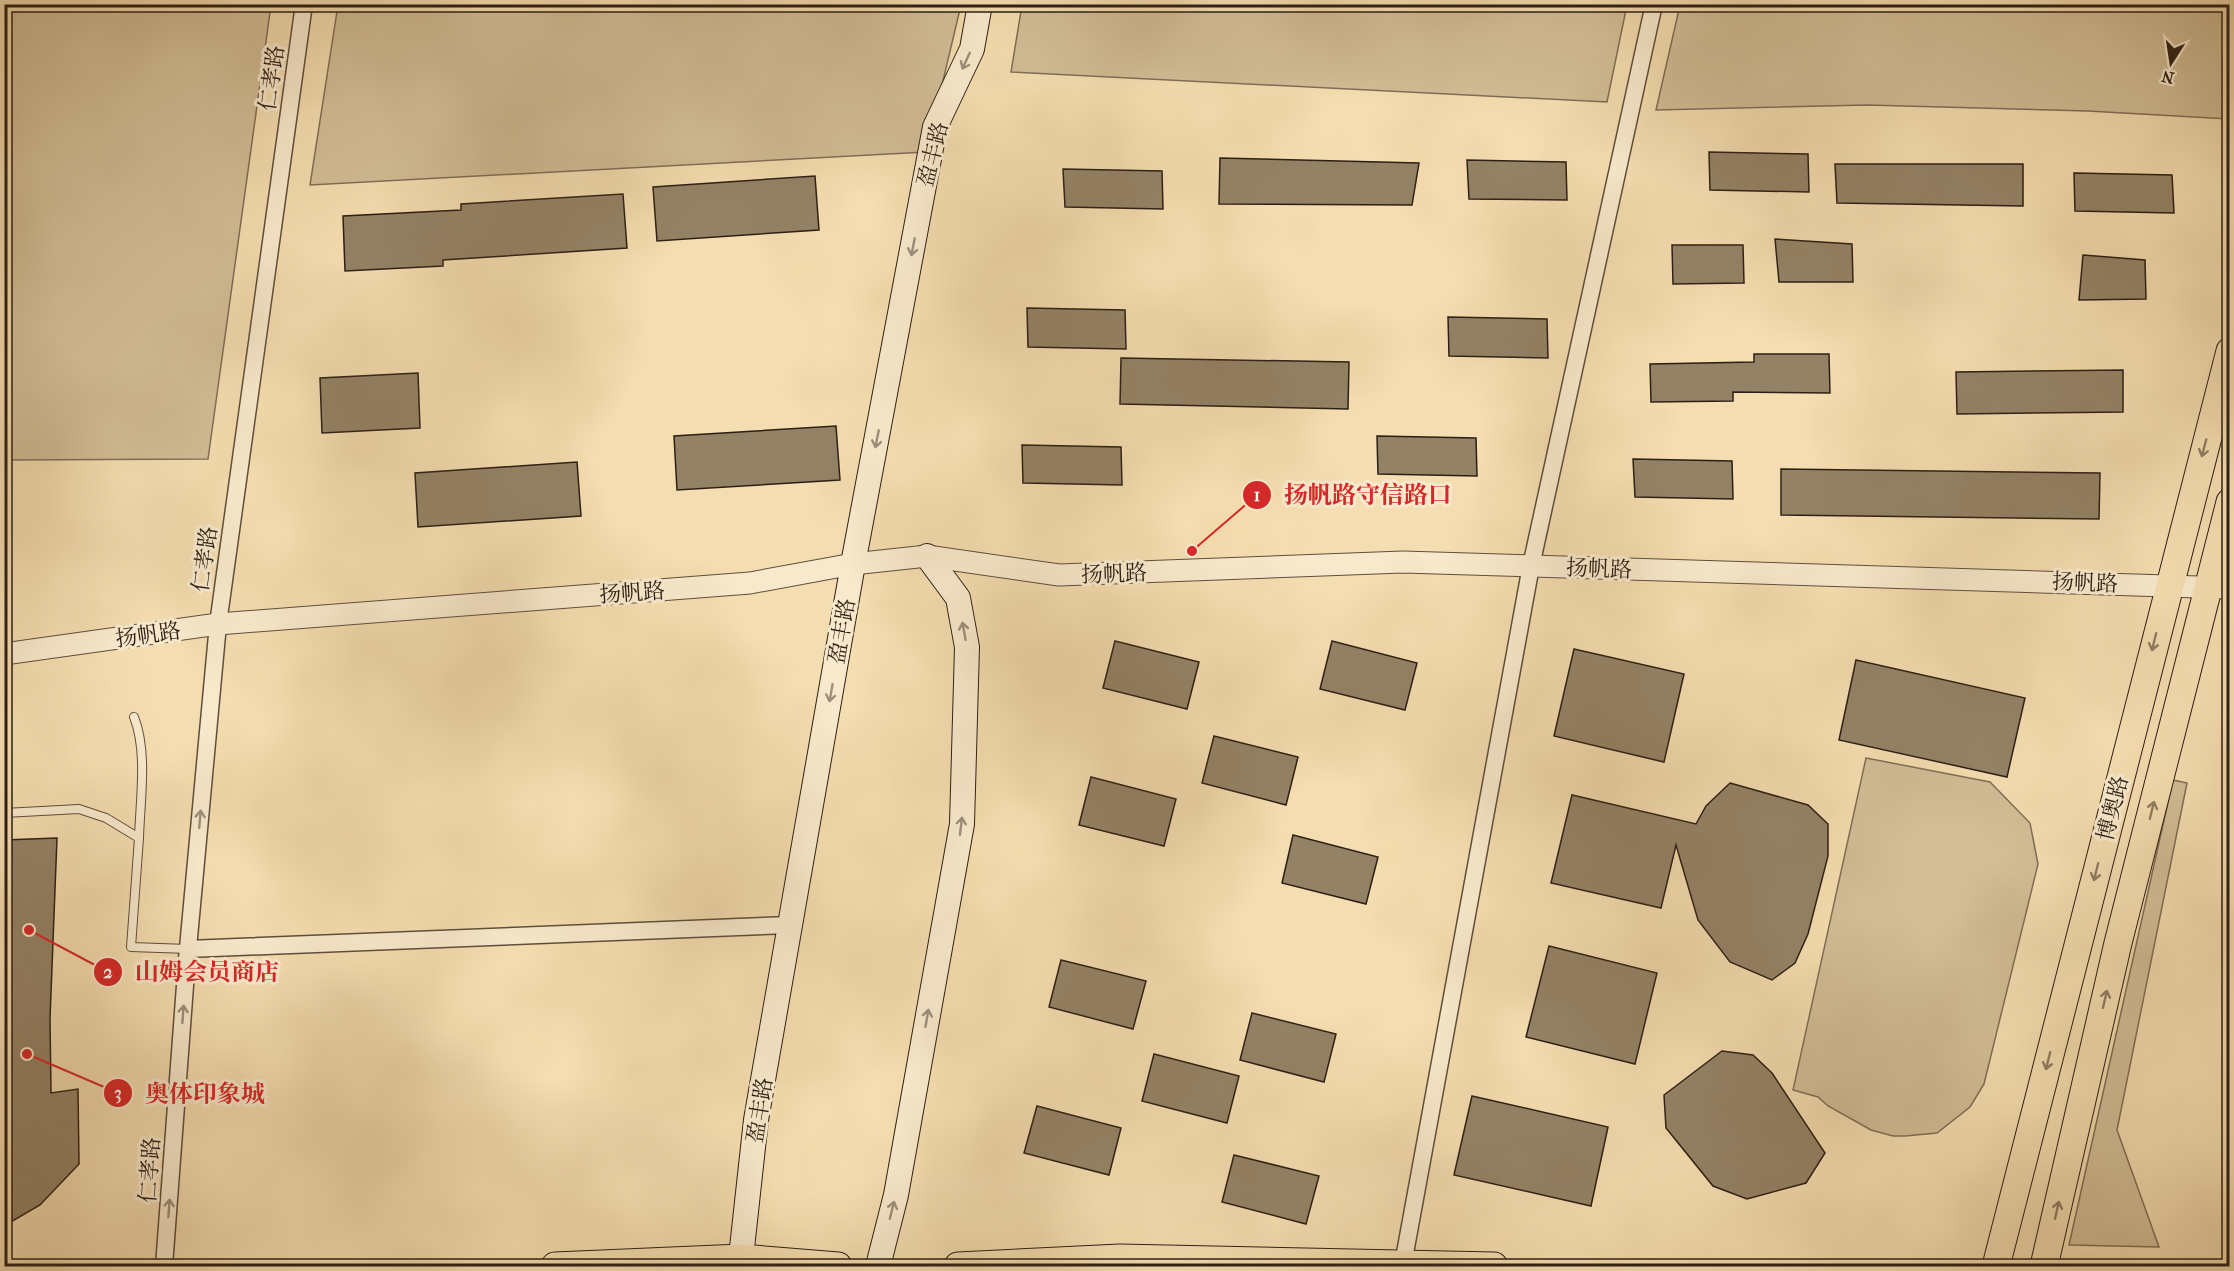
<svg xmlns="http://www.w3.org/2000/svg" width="2234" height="1271" font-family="'IM FELL French Canon','Noto Serif SC',serif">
  <rect width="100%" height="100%" fill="#f4ddb0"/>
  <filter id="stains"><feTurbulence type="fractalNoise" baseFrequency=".00333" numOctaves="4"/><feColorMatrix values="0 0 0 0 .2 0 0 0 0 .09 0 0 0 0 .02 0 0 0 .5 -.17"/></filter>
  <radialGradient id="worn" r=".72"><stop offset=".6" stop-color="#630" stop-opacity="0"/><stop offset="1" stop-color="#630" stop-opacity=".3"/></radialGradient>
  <g fill="#d2bd96" stroke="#806e56" stroke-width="1.5">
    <polygon points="5,4 271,5 208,459 5,460"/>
    <polygon points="338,5 961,5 926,152 310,185"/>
    <polygon points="1022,5 1022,4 1627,5 1607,102 1011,72"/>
    <polygon points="1680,5 2229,5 2229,119 2088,111 1867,105 1656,110"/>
    <polygon points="1866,758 1990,782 2030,823 2038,864 1984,1084 1970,1107 1937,1133 1905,1136 1893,1136 1871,1130 1828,1106 1818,1097 1793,1090"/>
    <polygon points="2173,780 2187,783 2117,1130 2159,1247 2069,1245"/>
  </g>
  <g fill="#948266" stroke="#2d1f15" stroke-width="1.5">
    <polygon points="1709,152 1808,154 1809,192 1710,190"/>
    <polygon points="1220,158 1419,163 1412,205 1219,204"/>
    <polygon points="1467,160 1566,162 1567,200 1469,199"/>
    <polygon points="1835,164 2023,164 2023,206 1837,203"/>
    <polygon points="1063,169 1162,171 1163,209 1065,207"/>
    <polygon points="2074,173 2172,175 2174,213 2075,211"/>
    <polygon points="815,176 819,230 657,241 653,187"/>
    <polygon points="623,194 627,248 443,260 443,266 345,271 343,216 461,210 461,204"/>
    <polygon points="1775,239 1852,244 1853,282 1779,282"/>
    <polygon points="1672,245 1743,245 1744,283 1673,284"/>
    <polygon points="2083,255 2145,260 2146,299 2079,300"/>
    <polygon points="1027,308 1125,310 1126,349 1028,347"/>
    <polygon points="1448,317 1547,319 1548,358 1449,356"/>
    <polygon points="1754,354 1829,354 1830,393 1733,392 1733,401 1651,402 1650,364 1754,362"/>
    <polygon points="1121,358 1349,362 1348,409 1120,404"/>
    <polygon points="2123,370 2123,412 1957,414 1956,372"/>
    <polygon points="418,373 420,428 322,433 320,378"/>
    <polygon points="836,426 840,480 677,490 674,436"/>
    <polygon points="1377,436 1476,438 1477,476 1378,474"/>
    <polygon points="1022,445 1121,447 1122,485 1023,483"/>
    <polygon points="1633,459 1732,461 1733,499 1635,497"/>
    <polygon points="577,462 581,516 418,527 415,473"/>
    <polygon points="1781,469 2100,473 2099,519 1781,515"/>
    <polygon points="1115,641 1199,662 1187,709 1103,688"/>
    <polygon points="1332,641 1417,663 1405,710 1320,689"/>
    <polygon points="1574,649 1684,674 1664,762 1554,736"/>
    <polygon points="1856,660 2025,698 2007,777 1839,740"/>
    <polygon points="1214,736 1298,757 1286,805 1202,783"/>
    <polygon points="1091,777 1176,799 1164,846 1079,825"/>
    <polygon points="1730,783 1808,805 1828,824 1828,856 1808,934 1795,963 1772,980 1730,962 1698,920 1676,845 1661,908 1551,883 1572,795 1696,824 1706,806"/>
    <polygon points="1293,835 1378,857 1366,904 1282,883"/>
    <polygon points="57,838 50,1019 51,1093 78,1089 79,1164 40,1205 4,1226 4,840"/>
    <polygon points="1549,946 1657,973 1635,1064 1526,1037"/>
    <polygon points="1061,960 1146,981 1133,1029 1049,1007"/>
    <polygon points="1252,1013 1336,1034 1324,1082 1240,1060"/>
    <polygon points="1722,1051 1753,1055 1772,1073 1825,1153 1806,1183 1747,1199 1713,1186 1666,1128 1664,1095"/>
    <polygon points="1154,1054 1239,1076 1227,1123 1142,1101"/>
    <polygon points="1472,1096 1608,1127 1591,1206 1454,1175"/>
    <polygon points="1037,1106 1121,1128 1109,1175 1024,1153"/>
    <polygon points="1234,1155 1319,1176 1306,1224 1222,1202"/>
  </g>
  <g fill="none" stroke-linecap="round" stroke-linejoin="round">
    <g stroke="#5f4e3c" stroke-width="10">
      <g id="service">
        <path d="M134 717C148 752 140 801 139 838"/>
        <polyline points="4,813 79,809 106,818 139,838 131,947 188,949"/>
      </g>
    </g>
    <g stroke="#5f4e3c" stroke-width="19">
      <g id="minor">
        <polyline points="188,949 790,925"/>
        <polyline points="1403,1264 1531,566 1654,4"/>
        <polyline points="164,1266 187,959 218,624 304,4"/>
      </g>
    </g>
    <g stroke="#5f4e3c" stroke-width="23">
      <polyline id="tertiary" points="4,654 218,624 750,583 853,564 927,556 1059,575 1403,562 2230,588"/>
    </g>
    <g stroke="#2d1f15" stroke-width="26">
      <g id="secondary">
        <polyline points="740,1266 756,1120 853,564 935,127 972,49 980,4"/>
        <polyline points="878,1266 896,1195 962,824 967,647 958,598 927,556"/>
      </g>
    </g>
    <g stroke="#2d1f15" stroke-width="29">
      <g id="primary">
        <polyline points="555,1266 741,1258 838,1266"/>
        <polyline points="958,1266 1120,1258 1494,1266"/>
        <polyline points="1996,1266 2230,351"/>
        <polyline points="2044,1266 2118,943 2230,502"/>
      </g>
    </g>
    <use href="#service" stroke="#f8e9cc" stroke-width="8"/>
    <use href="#minor" stroke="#f8e9cc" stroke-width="16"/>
    <use href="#tertiary" stroke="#f8e9cc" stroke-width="21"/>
    <use href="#secondary" stroke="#f8e9cc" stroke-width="24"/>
    <use href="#primary" stroke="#f4ddb0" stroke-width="27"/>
  </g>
  <defs><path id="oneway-shaft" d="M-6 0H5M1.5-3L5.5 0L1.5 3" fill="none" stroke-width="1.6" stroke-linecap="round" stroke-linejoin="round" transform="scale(1.5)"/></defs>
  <g stroke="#9d8e7a">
    <use href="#oneway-shaft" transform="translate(966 61) rotate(115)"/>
    <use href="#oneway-shaft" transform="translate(913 247) rotate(101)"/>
    <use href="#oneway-shaft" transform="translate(877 439) rotate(101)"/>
    <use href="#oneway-shaft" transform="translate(964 631) rotate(-100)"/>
    <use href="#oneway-shaft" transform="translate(831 693) rotate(100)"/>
    <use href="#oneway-shaft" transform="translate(200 819) rotate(-85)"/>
    <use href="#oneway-shaft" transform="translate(961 826) rotate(-83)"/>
    <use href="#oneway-shaft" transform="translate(183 1014) rotate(-86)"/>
    <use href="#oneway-shaft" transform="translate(927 1018) rotate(-80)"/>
    <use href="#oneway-shaft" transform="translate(169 1208) rotate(-86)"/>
    <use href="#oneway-shaft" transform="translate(892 1210) rotate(-76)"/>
  </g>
  <g stroke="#907e62">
    <use href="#oneway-shaft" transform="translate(2204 448) rotate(105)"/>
    <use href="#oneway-shaft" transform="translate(2154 642) rotate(104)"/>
    <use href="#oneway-shaft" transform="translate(2152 810) rotate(-76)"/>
    <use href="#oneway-shaft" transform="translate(2096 872) rotate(104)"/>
    <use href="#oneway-shaft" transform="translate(2105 999) rotate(-77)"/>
    <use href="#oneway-shaft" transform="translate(2048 1061) rotate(104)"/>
    <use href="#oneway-shaft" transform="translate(2057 1210) rotate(-77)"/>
  </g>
  <g text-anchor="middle" stroke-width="6" stroke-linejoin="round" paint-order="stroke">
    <g font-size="22" fill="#2d1f15" stroke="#f8e9cc">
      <text transform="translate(271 78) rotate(-82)" y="8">仁孝路</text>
      <text transform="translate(932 154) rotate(-76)" y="8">盈丰路</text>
      <text transform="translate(204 559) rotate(-82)" y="8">仁孝路</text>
      <text transform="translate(1599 568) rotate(2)" y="8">扬帆路</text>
      <text transform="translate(1114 573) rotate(-2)" y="8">扬帆路</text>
      <text transform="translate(2085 582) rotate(2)" y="8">扬帆路</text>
      <text transform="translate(632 592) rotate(-4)" y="8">扬帆路</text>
      <text transform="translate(841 631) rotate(-80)" y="8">盈丰路</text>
      <text transform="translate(148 634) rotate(-8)" y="8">扬帆路</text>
      <text transform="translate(2112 808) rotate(-76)" y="8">博奥路</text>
      <text transform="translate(759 1110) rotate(-81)" y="8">盈丰路</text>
      <text transform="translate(149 1170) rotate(-86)" y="8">仁孝路</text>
    </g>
  </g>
  <path fill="none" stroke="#d62828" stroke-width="2" d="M1192 551L1257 495M29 930L108 972M27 1054L118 1093"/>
  <g fill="#d62828" stroke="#f8e9cc" stroke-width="2">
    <circle cx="1192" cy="551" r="6"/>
    <circle cx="29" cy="930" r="6"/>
    <circle cx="27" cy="1054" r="6"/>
    <circle cx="1257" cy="495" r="15"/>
    <circle cx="108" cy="972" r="15"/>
    <circle cx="118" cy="1093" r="15"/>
  </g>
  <g font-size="18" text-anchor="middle" font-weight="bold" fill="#fff">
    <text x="1257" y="501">1</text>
    <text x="108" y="978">2</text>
    <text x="118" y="1099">3</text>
  </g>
  <g font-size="24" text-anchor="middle" font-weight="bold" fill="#d62828" stroke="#f8e9cc" stroke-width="6" stroke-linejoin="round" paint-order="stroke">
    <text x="1368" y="503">扬帆路守信路口</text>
    <text x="207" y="980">山姆会员商店</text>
    <text x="205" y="1102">奥体印象城</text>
  </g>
  <rect width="2234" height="1271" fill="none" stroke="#f4ddb0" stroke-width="24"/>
  <rect x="6" y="6" width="2222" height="1259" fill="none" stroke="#2d1f15" stroke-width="3"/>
  <rect x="12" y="12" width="2210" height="1247" fill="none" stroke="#2d1f15" stroke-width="1.5"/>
  <g transform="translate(2171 63) rotate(192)" stroke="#f8e9cc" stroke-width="4.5" paint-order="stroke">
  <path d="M0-4.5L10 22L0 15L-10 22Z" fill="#2d1f15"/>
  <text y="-9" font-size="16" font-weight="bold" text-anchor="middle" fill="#2d1f15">N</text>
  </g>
  <rect width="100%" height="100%" filter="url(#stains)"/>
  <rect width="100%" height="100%" fill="url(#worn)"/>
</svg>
